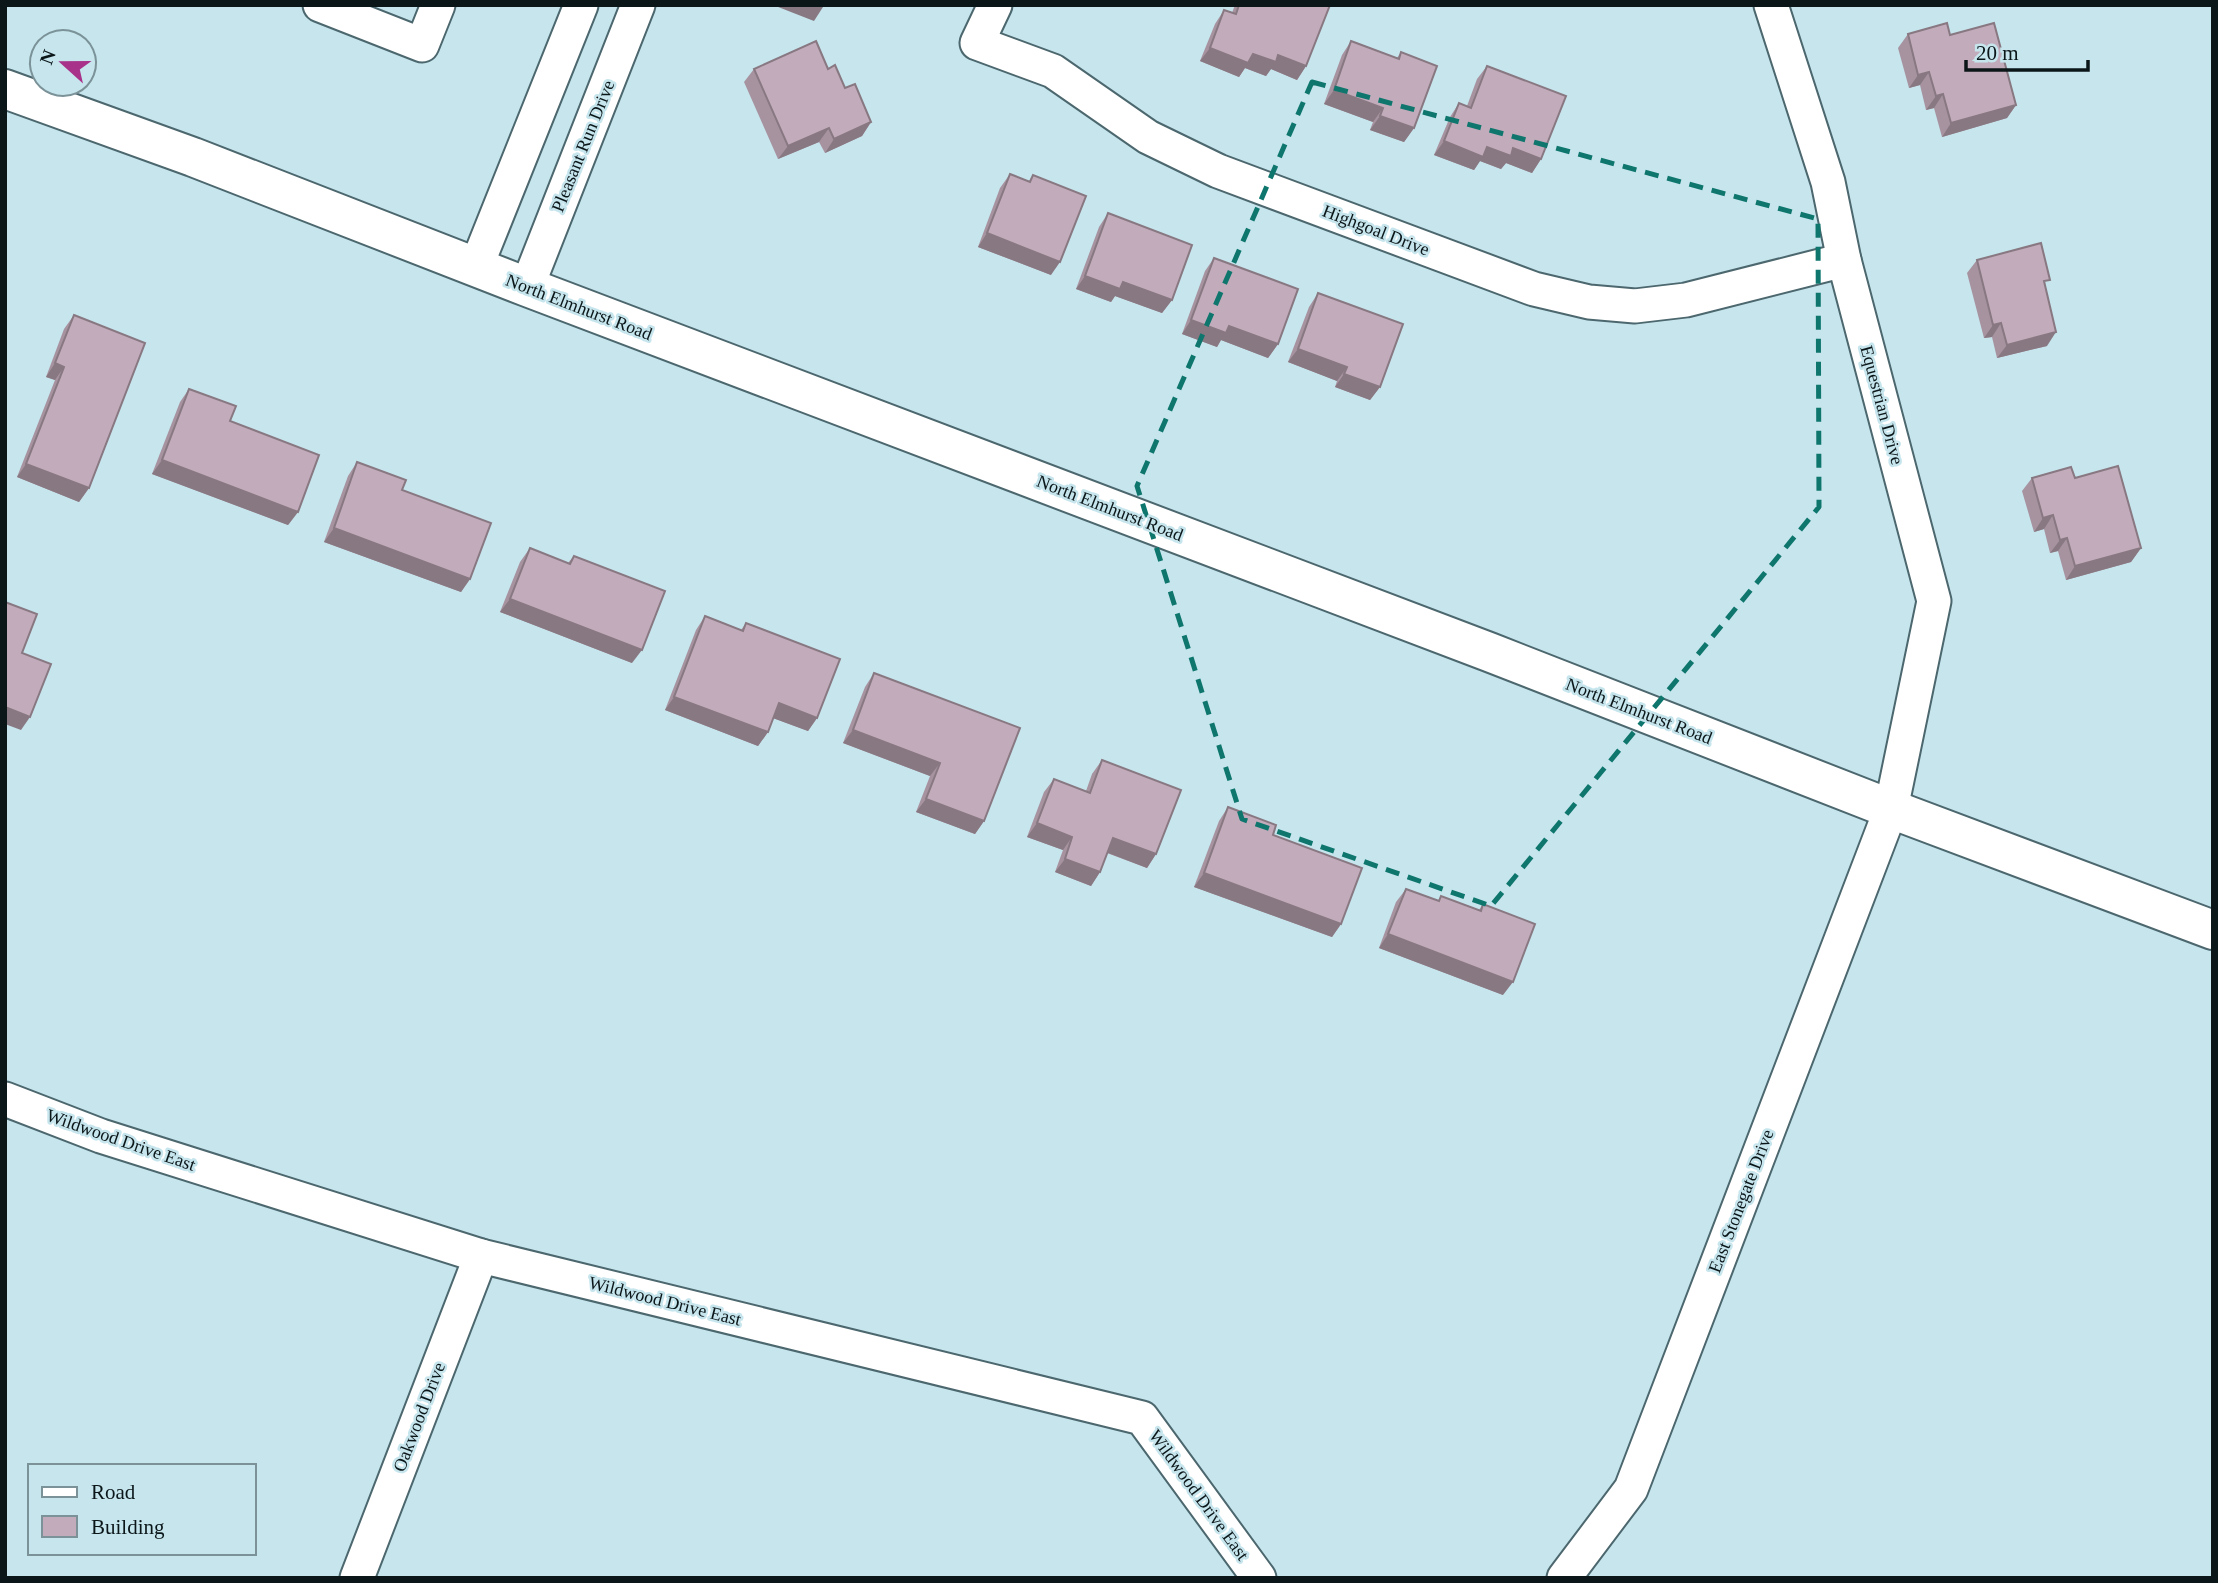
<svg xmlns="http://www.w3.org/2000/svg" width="2218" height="1583" font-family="Georgia,serif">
  <rect width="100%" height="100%" fill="#c6e5ed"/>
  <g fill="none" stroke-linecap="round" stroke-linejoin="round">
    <g stroke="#4c676e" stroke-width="37">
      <g id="street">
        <polyline points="320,5 422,45 438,5"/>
        <polyline points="995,5 977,43 1053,71 1148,137 1218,171 1534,289 1589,302 1635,306 1686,300 1844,260"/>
        <polyline points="476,267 581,5"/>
        <polyline points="527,287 638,5"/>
        <polyline points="5,1099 101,1136 481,1256 1142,1418 1259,1578"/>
        <polyline points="357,1578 481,1256"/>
        <polyline points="1564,1578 1631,1489 1891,809 1934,601 1844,260 1828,182 1771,5"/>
      </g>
    </g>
    <g stroke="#4c676e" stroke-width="42">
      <polyline id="primary" points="5,89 193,157 527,287 1489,652 1891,809 2213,930"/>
    </g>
    <use href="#street" stroke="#fff" stroke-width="33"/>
    <use href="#primary" stroke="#fff" stroke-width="38"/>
  </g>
  <g fill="#a793a0">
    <polygon points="1235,5 1330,5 1306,66 1297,80 1271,69 1266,76 1245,68 1239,77 1200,61 1215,24 1224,10 1232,13"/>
    <polygon points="1908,34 1950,35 2016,105 2007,118 1942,137 1934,108 1926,110 1920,85 1909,88 1898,48"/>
    <polygon points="1351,41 1397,58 1401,52 1414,128 1404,142 1370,130 1373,122 1324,104 1342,55"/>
    <polygon points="1487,66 1541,159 1532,173 1506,163 1501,169 1480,161 1474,170 1434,155 1450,117 1459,103 1467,106 1477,79"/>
    <polygon points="754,69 828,69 845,88 871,122 862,136 825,153 819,142 778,159 744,82"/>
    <polygon points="1010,174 1029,181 1033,175 1051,275 978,247 1000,188"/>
    <polygon points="1108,213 1172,300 1162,313 1115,296 1111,302 1076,289 1099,227"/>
    <polygon points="1214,258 1278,344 1268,358 1221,340 1217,347 1182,334 1205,271"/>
    <polygon points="1977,260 2045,287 2047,346 1997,358 1992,337 1984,338 1967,273"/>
    <polygon points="1318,293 1380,387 1370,400 1335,387 1337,381 1288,362 1309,307"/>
    <polygon points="74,315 89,488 79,502 17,477 55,380 46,377 64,329"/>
    <polygon points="189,389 230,421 298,512 288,525 152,474 180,402"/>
    <polygon points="357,462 402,490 470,579 461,592 324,542 348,476"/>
    <polygon points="2032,478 2075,478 2141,548 2131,562 2066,580 2058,551 2050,553 2044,529 2034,532 2022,491"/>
    <polygon points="530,548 568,563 574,556 632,663 500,612 520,562"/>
    <polygon points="705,616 741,630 746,623 817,718 808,731 773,718 768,732 758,746 665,710 696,630"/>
    <polygon points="874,673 984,821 975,834 916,812 930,776 843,743 865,687"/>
    <polygon points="1102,760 1156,854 1147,868 1107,853 1100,872 1091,886 1055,872 1063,850 1027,837 1044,792 1054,779 1086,791 1092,774"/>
    <polygon points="1228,807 1341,924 1332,937 1194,887 1219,821"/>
    <polygon points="1406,889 1438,901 1441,896 1479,910 1483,904 1503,995 1379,948 1396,902"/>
  </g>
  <g fill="#887882">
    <polygon points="773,5 818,5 823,7 814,21"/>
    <polygon points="1210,48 1253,54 1278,55 1306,66 1297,80 1271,69 1266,76 1245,68 1239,77 1200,61"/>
    <polygon points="1929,72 1920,85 1909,88 1918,75"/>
    <polygon points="1334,90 1383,108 1373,122 1324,104"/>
    <polygon points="1943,94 1934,108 1926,110 1936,96"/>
    <polygon points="2016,105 2007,118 1942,137 1951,123"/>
    <polygon points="1380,116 1414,128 1404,142 1370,130"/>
    <polygon points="871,122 862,136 825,153 834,139"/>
    <polygon points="829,128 819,142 778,159 788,146"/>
    <polygon points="1444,141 1487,147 1513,148 1541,159 1532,173 1506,163 1501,169 1480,161 1474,170 1434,155"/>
    <polygon points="987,233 1060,262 1051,275 978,247"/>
    <polygon points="1085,276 1123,282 1172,300 1162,313 1115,296 1111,302 1076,289"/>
    <polygon points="1191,320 1229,326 1278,344 1268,358 1221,340 1217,347 1182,334"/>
    <polygon points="2001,323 1992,337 1984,338 1993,325"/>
    <polygon points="2056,332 2047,346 1997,358 2007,345"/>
    <polygon points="1298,349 1347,367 1337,381 1288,362"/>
    <polygon points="55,363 64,367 55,380 46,377"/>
    <polygon points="1344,374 1380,387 1370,400 1335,387"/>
    <polygon points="162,460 298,512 288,525 152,474"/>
    <polygon points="26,464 89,488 79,502 17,477"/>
    <polygon points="2053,515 2044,529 2034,532 2043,518"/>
    <polygon points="334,528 470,579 461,592 324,542"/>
    <polygon points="2067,538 2058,551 2050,553 2060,540"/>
    <polygon points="2141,548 2131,562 2066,580 2075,566"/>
    <polygon points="510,599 642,650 632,663 500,612"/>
    <polygon points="674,697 768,732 758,746 665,710"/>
    <polygon points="779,703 817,718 808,731 770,717"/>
    <polygon points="5,707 30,717 21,730 5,724"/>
    <polygon points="853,730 940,763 930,776 843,743"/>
    <polygon points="926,799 984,821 975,834 916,812"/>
    <polygon points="1037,823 1072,837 1063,850 1027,837"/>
    <polygon points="1113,838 1156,854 1147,868 1103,851"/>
    <polygon points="1065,859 1100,872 1091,886 1055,872"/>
    <polygon points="1204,873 1341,924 1332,937 1194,887"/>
    <polygon points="1388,934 1513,982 1503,995 1379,948"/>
  </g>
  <g fill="#c2abba" stroke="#887882" stroke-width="2">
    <polygon points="1239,5 1330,5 1306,66 1278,55 1276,62 1253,54 1248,63 1210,48 1224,10 1236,14"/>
    <polygon points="1947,23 1950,35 1994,23 2016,105 1951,123 1943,94 1936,96 1929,72 1918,75 1908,34"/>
    <polygon points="816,41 828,69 835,65 845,88 855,84 871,122 834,139 829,128 788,146 754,69"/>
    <polygon points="1351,41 1399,59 1401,52 1437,66 1414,128 1380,116 1383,108 1334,90"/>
    <polygon points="1487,66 1566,96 1541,159 1513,148 1511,156 1487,147 1483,157 1444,141 1459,103 1471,108"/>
    <polygon points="1010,174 1030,182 1033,175 1086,196 1060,262 987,233"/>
    <polygon points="1108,213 1192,245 1172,300 1123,282 1120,289 1085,276"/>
    <polygon points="2041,243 2050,280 2044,281 2056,332 2007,345 2001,323 1993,325 1977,260"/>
    <polygon points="1214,258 1298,289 1278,344 1229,326 1226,333 1191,320"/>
    <polygon points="1318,293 1403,324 1380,387 1344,374 1347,367 1298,349"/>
    <polygon points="74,315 145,343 89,488 26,464 64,367 55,363"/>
    <polygon points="189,389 236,406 230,421 319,455 298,512 162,460"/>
    <polygon points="357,462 406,480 402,490 491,523 470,579 334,528"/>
    <polygon points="2118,466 2141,548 2075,566 2067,538 2060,540 2053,515 2043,518 2032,478 2071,467 2075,478"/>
    <polygon points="530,548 570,564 574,556 665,591 642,650 510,599"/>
    <polygon points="5,602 37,614 22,653 51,664 30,717 5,707"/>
    <polygon points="705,616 743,631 746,623 840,659 817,718 779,703 768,732 674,697"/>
    <polygon points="874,673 1020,728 984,821 926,799 940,763 853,730"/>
    <polygon points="1102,760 1181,790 1156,854 1113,838 1100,872 1065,859 1072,837 1037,823 1054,779 1090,793"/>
    <polygon points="1228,807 1276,825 1273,835 1362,868 1341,924 1204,873"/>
    <polygon points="1406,889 1439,901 1441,896 1481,911 1483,904 1535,924 1513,982 1388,934"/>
  </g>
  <path fill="none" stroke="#0f766e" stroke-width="5" stroke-dasharray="14 9" stroke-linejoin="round" d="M1312 82 1818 219 1819 507 1491 906 1242 819 1137 486Z"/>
  <g text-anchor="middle" stroke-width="5" stroke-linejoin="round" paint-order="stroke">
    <g font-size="18" fill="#0b1619" stroke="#c6e5ed">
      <text transform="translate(583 146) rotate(-68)" y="6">Pleasant Run Drive</text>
      <text transform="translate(1376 230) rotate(21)" y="6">Highgoal Drive</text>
      <text transform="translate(579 307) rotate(21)" y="6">North Elmhurst Road</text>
      <text transform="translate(1882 405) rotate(75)" y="6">Equestrian Drive</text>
      <text transform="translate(1110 508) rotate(21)" y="6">North Elmhurst Road</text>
      <text transform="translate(1639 711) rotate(21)" y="6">North Elmhurst Road</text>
      <text transform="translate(121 1140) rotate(19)" y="6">Wildwood Drive East</text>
      <text transform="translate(1741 1201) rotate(-69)" y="6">East Stonegate Drive</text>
      <text transform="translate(665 1301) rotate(14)" y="6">Wildwood Drive East</text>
      <text transform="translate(419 1417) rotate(-69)" y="6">Oakwood Drive</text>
      <text transform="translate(1199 1495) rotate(54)" y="6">Wildwood Drive East</text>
    </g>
  </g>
  <rect width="2218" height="1583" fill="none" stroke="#0b1619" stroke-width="14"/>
  <rect x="28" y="1464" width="228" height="91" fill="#c6e5ed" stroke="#7b9298" stroke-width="2"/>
  <rect x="42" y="1487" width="35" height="10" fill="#ffffff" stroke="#7b9298" stroke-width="2"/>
  <text x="91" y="1499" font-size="21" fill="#0b1619">Road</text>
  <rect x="42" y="1516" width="35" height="21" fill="#c2abba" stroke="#7b9298" stroke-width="2"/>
  <text x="91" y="1534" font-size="21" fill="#0b1619">Building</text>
  <g transform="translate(63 63) rotate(291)"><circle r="33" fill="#c6e5ed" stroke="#7b9298" stroke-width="2"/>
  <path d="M0-5L12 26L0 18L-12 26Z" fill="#a8328a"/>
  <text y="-10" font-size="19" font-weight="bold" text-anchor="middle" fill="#0b1619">N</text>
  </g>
  <path d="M1966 60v10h122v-10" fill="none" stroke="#0b1619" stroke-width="3.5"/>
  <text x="1976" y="60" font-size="21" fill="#0b1619" stroke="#c6e5ed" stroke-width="5" paint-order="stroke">20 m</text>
</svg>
